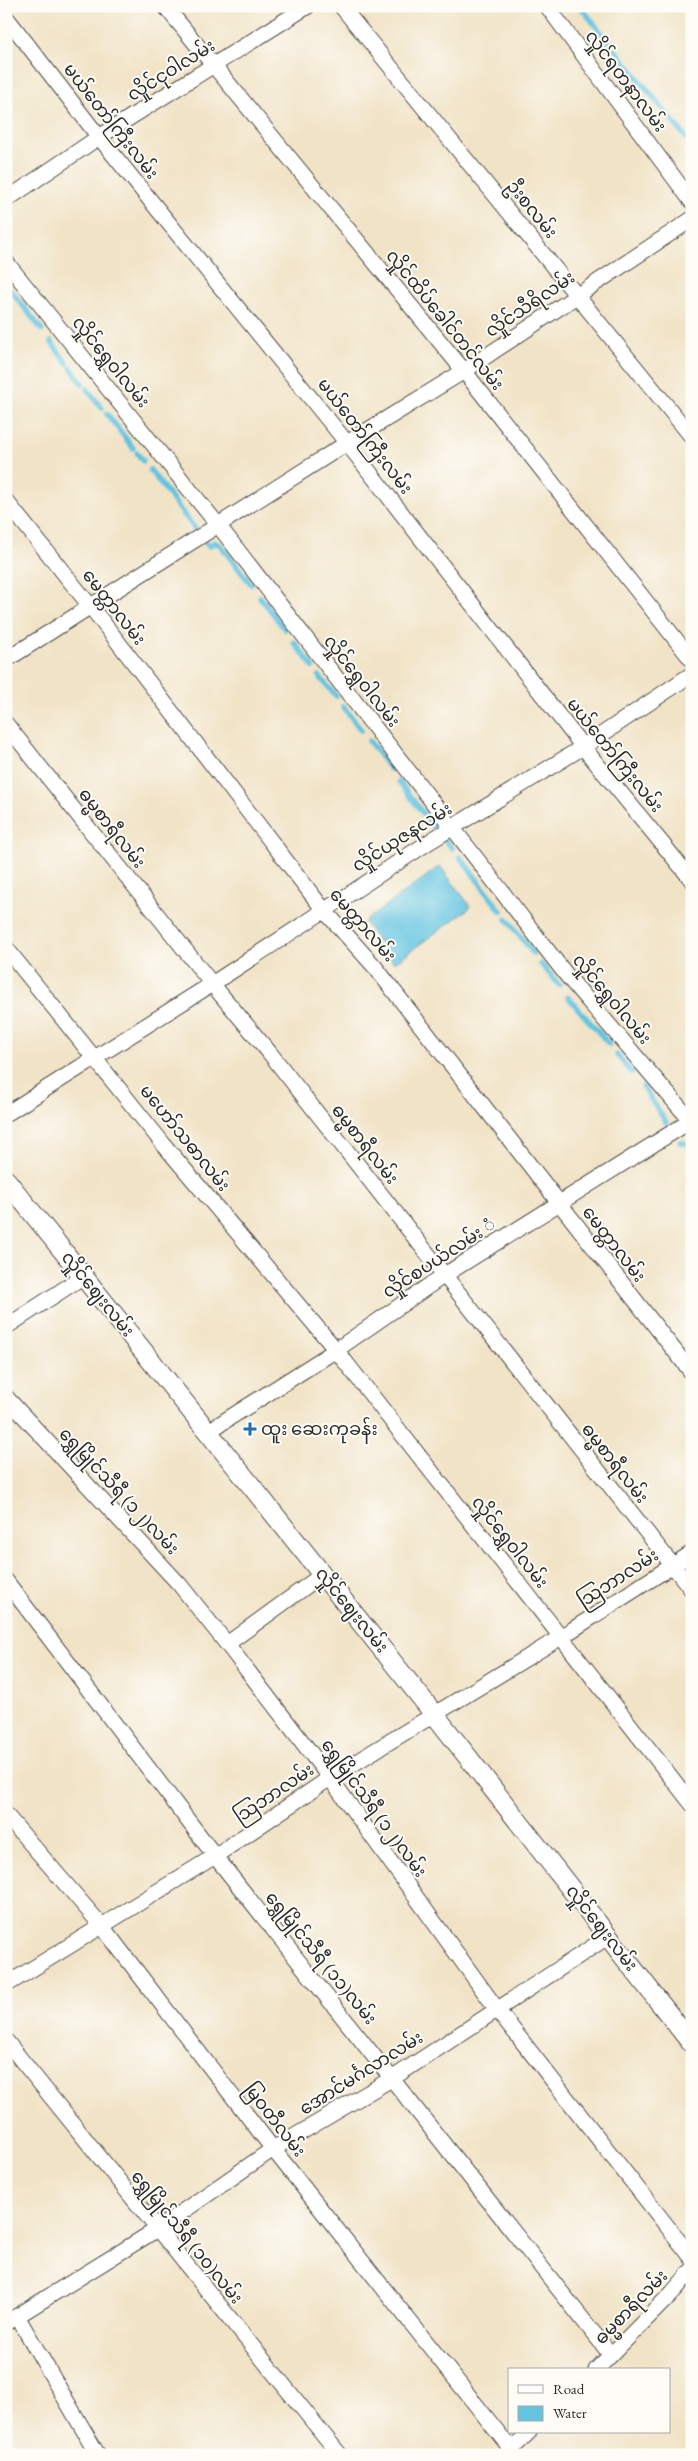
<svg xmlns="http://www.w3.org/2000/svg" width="698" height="2461" font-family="'EB Garamond','Noto Sans Myanmar',serif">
  <rect width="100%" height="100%" fill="#fdfcf7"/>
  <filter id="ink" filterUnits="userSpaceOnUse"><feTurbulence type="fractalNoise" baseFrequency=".02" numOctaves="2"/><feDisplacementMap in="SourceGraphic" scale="10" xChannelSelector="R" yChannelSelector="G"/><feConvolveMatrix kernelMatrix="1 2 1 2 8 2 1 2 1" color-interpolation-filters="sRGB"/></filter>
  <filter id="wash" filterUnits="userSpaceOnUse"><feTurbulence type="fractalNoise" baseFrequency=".0096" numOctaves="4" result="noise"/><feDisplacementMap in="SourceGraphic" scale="20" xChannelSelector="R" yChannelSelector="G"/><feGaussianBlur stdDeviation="1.12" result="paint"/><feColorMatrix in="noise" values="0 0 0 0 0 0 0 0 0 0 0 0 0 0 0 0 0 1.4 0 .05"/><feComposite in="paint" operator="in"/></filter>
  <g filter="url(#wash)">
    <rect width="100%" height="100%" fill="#f1e3c6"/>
    <polygon fill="#63c4e1" stroke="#477886" points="440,866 471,907 394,963 364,922"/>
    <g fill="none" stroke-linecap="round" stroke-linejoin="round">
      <g stroke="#63c4e1" stroke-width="5.5">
        <polyline points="580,6 692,145"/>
        <polyline points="6,284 42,330"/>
        <polyline points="51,342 67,363"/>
        <polyline points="71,368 82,383"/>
        <polyline points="87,389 102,408"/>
        <polyline points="107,414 133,448"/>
        <polyline points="137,453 143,461"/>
        <polyline points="150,470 195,529"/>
        <polyline points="206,543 209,546 214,542 220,545 251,584"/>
        <polyline points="260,597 285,629"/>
        <polyline points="294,642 313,667"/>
        <polyline points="319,676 336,696"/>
        <polyline points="343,706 361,730"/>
        <polyline points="369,741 390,769"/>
        <polyline points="399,782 435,829"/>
        <polyline points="443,838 452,848"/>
        <polyline points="460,857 501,911"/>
        <polyline points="507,919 533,953"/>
        <polyline points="541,964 559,985"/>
        <polyline points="568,997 609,1044"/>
        <polyline points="617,1055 632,1073"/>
        <polyline points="643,1087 666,1122"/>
        <polyline points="680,1142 692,1145"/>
      </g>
    </g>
  </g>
  <g filter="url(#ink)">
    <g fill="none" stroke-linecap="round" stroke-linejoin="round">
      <g stroke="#494742" stroke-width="17">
        <g id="minor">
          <polyline points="165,6 464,371 692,660"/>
          <polyline points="341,6 692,437"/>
          <polyline points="547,6 692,202"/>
          <polyline points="6,17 99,137 347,443 583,747 692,880"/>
          <polyline points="6,200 99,137 308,6"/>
          <polyline points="6,262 218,525 568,977 692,1122"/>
          <polyline points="6,501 91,607 323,909 375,967 692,1373"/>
          <polyline points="6,660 347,443 464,371 692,219"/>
          <polyline points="6,724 212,984 269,1052 692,1590"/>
          <polyline points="6,948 164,1145 336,1350 692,1804"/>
          <polyline points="6,1114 212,984 432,840 583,747 692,674"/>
          <polyline points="6,1327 84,1276"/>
          <polyline points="6,1397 180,1585 227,1644 330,1778 496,2008 692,2258"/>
          <polyline points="209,1431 336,1350 443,1276 692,1120"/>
          <polyline points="6,1581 215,1856 611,2355"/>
          <polyline points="227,1644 323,1574"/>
          <polyline points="6,1815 101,1925 273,2149 511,2449"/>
          <polyline points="6,1985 215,1856 330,1778 561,1637 692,1553"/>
          <polyline points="6,2041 340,2455"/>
          <polyline points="17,2316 98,2455"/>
          <polyline points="6,2323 156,2230 273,2149 393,2078 609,1936"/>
          <polyline points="596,2370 673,2292 692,2270"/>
          <polyline points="506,2455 529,2432"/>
        </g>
      </g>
      <g stroke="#494742" stroke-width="21">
        <polyline id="tertiary" points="6,1180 435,1715 692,2044"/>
      </g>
      <use href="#minor" stroke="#fff" stroke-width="15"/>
      <use href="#tertiary" stroke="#fff" stroke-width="19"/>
    </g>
  </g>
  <path fill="#1f6fb2" stroke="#fdfcf7" stroke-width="2" d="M247.5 1421.5h5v5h5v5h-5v5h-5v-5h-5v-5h5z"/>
  <g text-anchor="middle" stroke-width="4" stroke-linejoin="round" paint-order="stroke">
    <g font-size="18" fill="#2b2b2b" stroke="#fdfcf7">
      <text transform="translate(171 70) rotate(-32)" y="6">လှိုင်ငုဝါလမ်း</text>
      <text transform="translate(626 81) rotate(53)" y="6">လှိုင်ရတနာလမ်း</text>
      <text transform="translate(111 121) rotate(52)" y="6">မယ်တော်ကြီးလမ်း</text>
      <text transform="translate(532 209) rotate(51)" y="6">ဦးစလမ်း</text>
      <text transform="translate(530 304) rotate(-34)" y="6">လှိုင်သီရိလမ်း</text>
      <text transform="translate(445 320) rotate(51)" y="6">လှိုင်ထိပ်ခေါင်တင်လမ်း</text>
      <text transform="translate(111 362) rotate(51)" y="6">လှိုင်ရွှေဝါလမ်း</text>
      <text transform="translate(365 436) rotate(52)" y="6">မယ်တော်ကြီးလမ်း</text>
      <text transform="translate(114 607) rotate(52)" y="6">မေတ္တာလမ်း</text>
      <text transform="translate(362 681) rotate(52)" y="6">လှိုင်ရွှေဝါလမ်း</text>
      <text transform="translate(615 755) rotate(51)" y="6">မယ်တော်ကြီးလမ်း</text>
      <text transform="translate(112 828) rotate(52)" y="6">ဓမ္မစာရီလမ်း</text>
      <text transform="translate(402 837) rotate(-32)" y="6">လှိုင်ယုဇနလမ်း</text>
      <text transform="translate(363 925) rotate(49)" y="6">မေတ္တာလမ်း</text>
      <text transform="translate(612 999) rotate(50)" y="6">လှိုင်ရွှေဝါလမ်း</text>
      <text transform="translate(185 1138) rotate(51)" y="6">မဟော်သဓာလမ်း</text>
      <text transform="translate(365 1144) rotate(52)" y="6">ဓမ္မစာရီလမ်း</text>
      <text transform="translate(614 1244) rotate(52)" y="6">မေတ္တာလမ်း</text>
      <text transform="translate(439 1258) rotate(-33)" y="6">လှိုင်စပယ်လမ်း ံ</text>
      <text transform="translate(98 1294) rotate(51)" y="6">လှိုင်ဈေးလမ်း</text>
      <text transform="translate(615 1463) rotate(52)" y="6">ဓမ္မစာရီလမ်း</text>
      <text transform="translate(119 1491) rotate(47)" y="6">ရွှေမြိုင်သီရီ (၁၂)လမ်း</text>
      <text transform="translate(510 1542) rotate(52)" y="6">လှိုင်ရွှေဝါလမ်း</text>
      <text transform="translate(618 1578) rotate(-33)" y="6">သြဘာလမ်း</text>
      <text transform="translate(352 1610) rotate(51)" y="6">လှိုင်ဈေးလမ်း</text>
      <text transform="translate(274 1793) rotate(-34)" y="6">သြဘာလမ်း</text>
      <text transform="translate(374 1808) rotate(54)" y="6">ရွှေမြိုင်သီရီ (၁၂)လမ်း</text>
      <text transform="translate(602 1928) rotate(52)" y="6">လှိုင်ဈေးလမ်း</text>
      <text transform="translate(321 1958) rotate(51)" y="6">ရွှေမြိုင်သီရီ (၁၁)လမ်း</text>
      <text transform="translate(361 2073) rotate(-32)" y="6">အောင်မင်္ဂလာလမ်း</text>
      <text transform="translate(275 2120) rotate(52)" y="6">မြဝတီလမ်း</text>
      <text transform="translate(187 2237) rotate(51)" y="6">ရွှေမြိုင်သီရီ (၁၀)လမ်း</text>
      <text transform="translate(631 2307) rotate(-46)" y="6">ဓမ္မစာရီလမ်း</text>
    </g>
    <g font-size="18" fill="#2b2b2b" stroke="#fdfcf7" text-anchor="start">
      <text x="261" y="1435">ထူး ဆေးကုခန်း</text>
    </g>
  </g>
  <rect width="698" height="2461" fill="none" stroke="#fdfcf7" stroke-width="25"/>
  <rect x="508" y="2368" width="162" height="65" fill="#fdfcf7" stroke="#a9a8a5"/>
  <rect x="518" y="2385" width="25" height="8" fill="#ffffff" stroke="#a9a8a5"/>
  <text x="553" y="2394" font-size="15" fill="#2b2b2b">Road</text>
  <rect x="518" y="2406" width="25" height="15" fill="#63c4e1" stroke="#a9a8a5"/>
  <text x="553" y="2418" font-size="15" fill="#2b2b2b">Water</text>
</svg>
